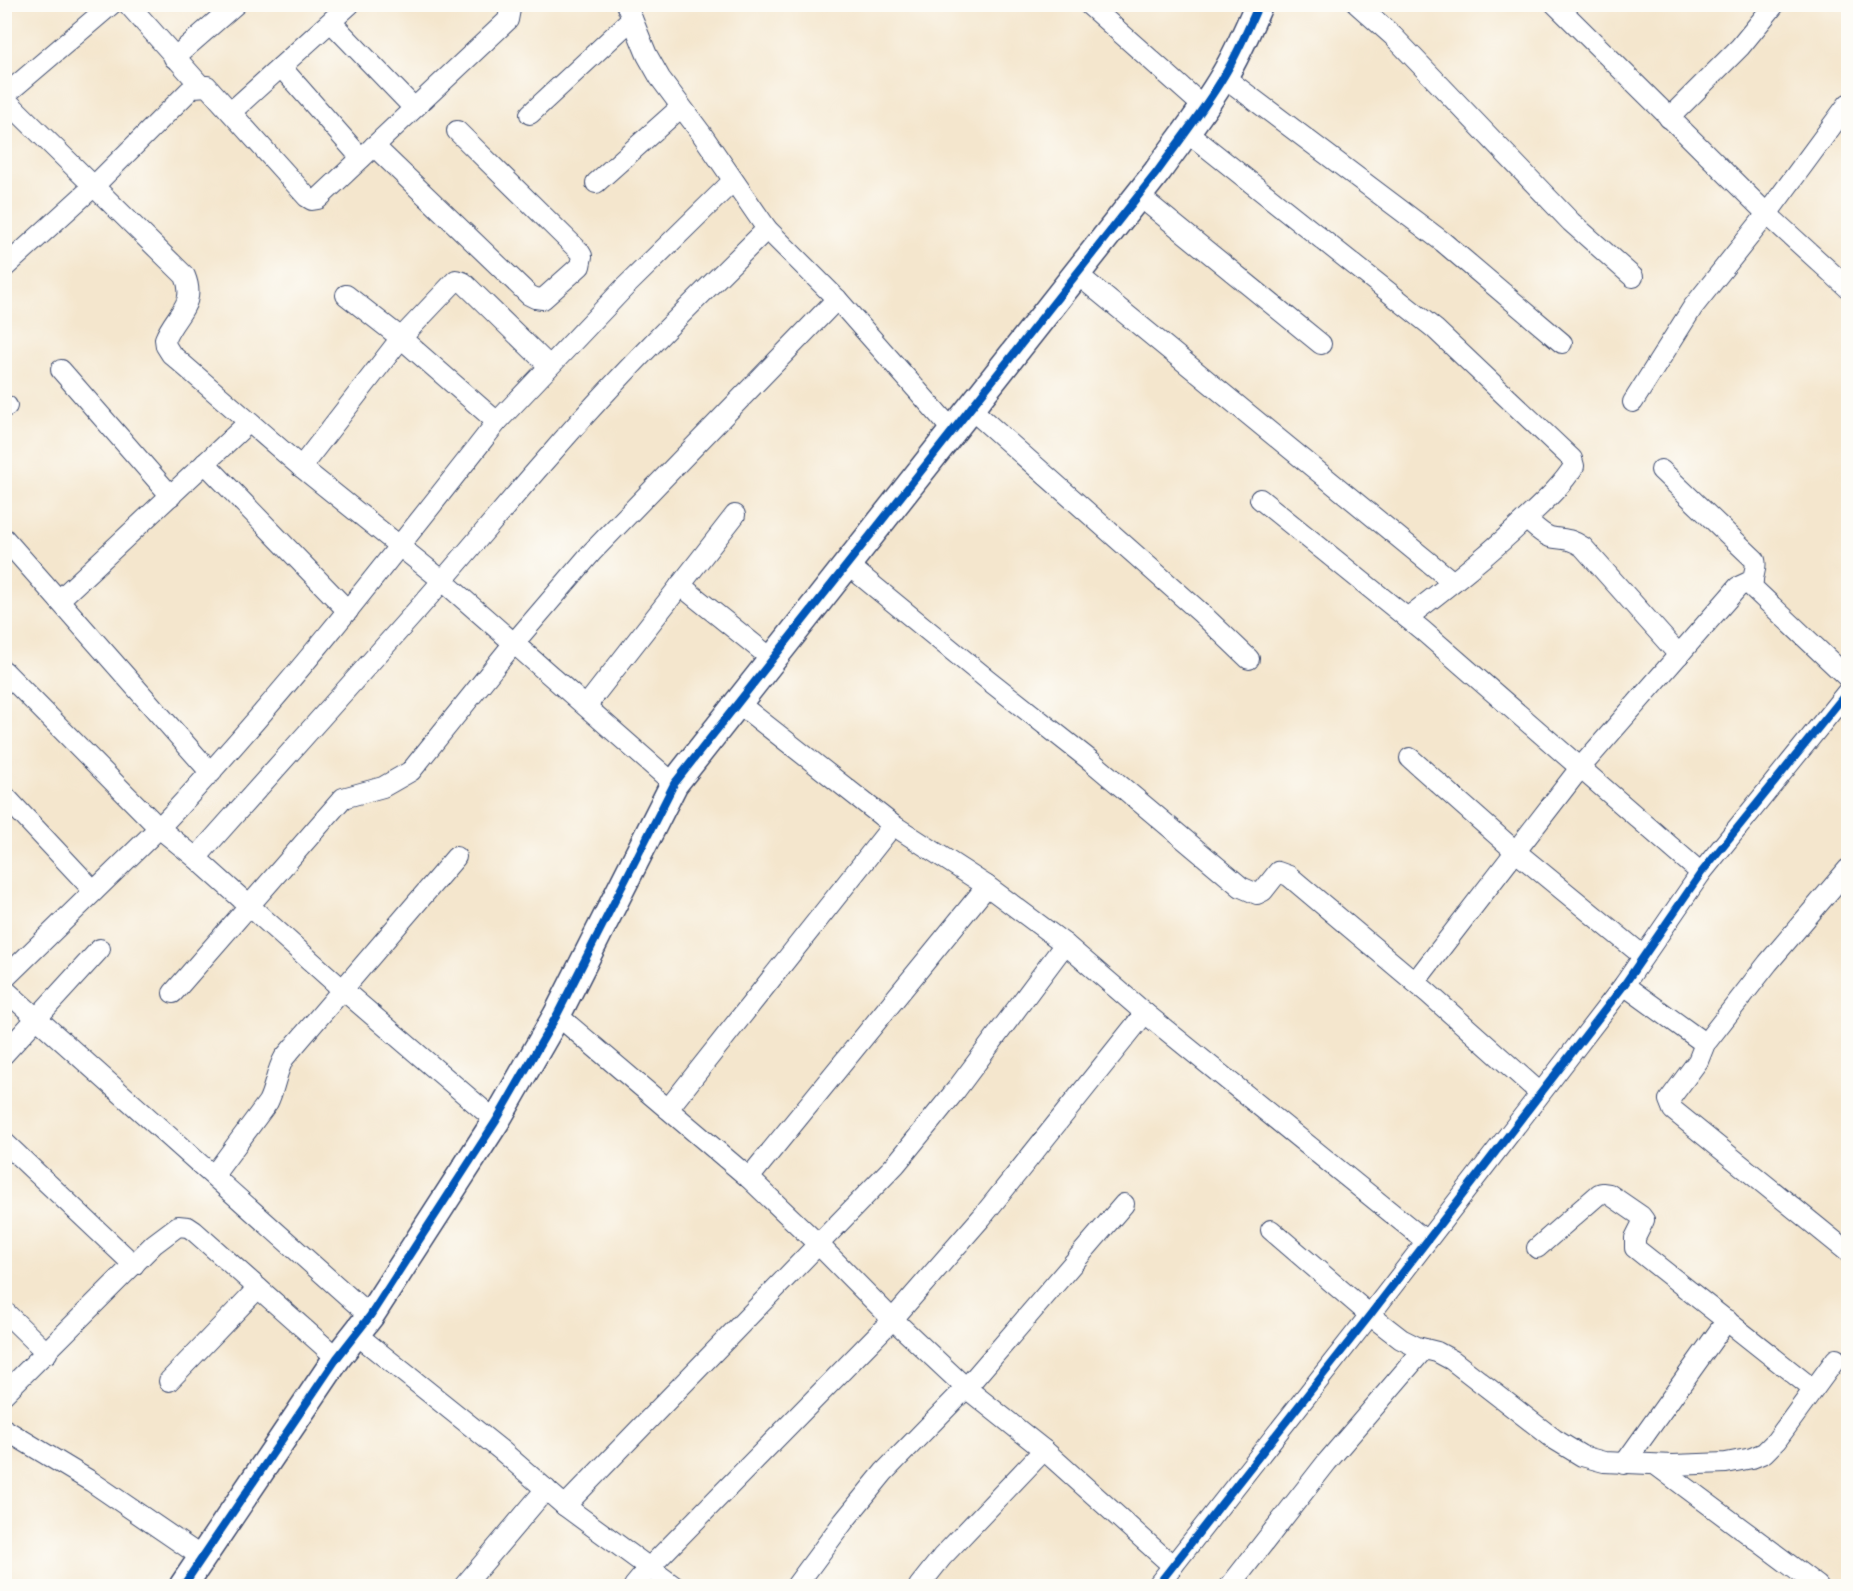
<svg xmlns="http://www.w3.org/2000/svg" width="1853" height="1591" font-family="'Indie Flower',sans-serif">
  <rect width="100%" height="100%" fill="#fdfcf7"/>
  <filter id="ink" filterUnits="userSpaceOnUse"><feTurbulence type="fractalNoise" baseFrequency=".0167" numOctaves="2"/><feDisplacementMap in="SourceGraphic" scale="12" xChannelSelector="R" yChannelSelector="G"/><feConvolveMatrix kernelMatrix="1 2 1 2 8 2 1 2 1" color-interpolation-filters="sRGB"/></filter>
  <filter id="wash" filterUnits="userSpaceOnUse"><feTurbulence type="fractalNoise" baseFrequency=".008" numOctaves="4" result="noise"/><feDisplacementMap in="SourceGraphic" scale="24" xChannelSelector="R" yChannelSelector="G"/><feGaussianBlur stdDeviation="1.35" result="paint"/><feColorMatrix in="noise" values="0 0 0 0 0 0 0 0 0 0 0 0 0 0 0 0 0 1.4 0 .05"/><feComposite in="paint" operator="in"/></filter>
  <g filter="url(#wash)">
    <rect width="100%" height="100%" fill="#f4e6cd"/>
  </g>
  <g filter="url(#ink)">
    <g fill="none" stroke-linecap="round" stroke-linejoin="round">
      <g stroke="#3c4a6f" stroke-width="22">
        <g id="street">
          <polyline points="128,4 200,85"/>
          <polyline points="626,4 647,55 660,78 701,133 767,229 837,299 954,432"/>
          <polyline points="1088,4 1204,107"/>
          <polyline points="1357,4 1393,36 1571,222 1633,277"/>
          <polyline points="1555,4 1767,214 1848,288"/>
          <polyline points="331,22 414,108"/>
          <polyline points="174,58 236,4"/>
          <polyline points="281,67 361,158"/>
          <polyline points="1224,77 1443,242 1562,343"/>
          <polyline points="4,96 112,4"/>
          <path d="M4 98 185 276C197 305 175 314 165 339L166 346 171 354 301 467 443 581 674 784"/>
          <polyline points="231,112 350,4"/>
          <polyline points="530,114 632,19"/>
          <polyline points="1669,118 1740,47 1775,4"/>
          <path d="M1186 131 1435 329 1572 459 1574 466C1563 484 1546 500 1531 514 1492 552 1450 585 1407 618"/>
          <polyline points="374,146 529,295 535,298 543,299 580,266 582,256 579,251 457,131"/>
          <polyline points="596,183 680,108"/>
          <polyline points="1138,195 1321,344"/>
          <polyline points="4,268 94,186 189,91 194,87 207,86 307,197 312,200 318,199 508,20 511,4"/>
          <polyline points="1077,274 1453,582"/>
          <polyline points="61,370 171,496"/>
          <polyline points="1633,402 1693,307 1767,214 1848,104"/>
          <polyline points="4,407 7,406"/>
          <polyline points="971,409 1201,613 1249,659"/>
          <polyline points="497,422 624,288 733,181"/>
          <polyline points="205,463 348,611"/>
          <polyline points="301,467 401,338 456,280 463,282 549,366"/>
          <path d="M1661 470 1755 560C1758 570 1750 578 1753 588L1848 678"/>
          <polyline points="1260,499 1422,630 1701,873"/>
          <path d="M1526 519C1533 525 1541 534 1550 537 1564 540 1570 538 1583 547L1679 655"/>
          <polyline points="4,538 211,773"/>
          <polyline points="848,565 987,679 1091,761 1241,887 1257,894 1263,891 1278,872 1289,876 1428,993 1540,1093"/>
          <polyline points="680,585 772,659"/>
          <polyline points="59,600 248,423"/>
          <path d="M4 671 159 828C280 700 388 561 497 422L401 338 346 295"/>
          <polyline points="738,703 893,825 987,886 1065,944 1145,1013 1426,1241"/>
          <polyline points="586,706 735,515"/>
          <polyline points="1410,758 1515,851 1642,955"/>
          <polyline points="4,795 94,891"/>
          <path d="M196 858C269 775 344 693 417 610 462 559 505 506 550 455 618 376 693 302 767 229"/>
          <polyline points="4,979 159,828 196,858 342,989 496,1121"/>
          <polyline points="1415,982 1580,768 1732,594 1738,587 1753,580"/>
          <polyline points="1624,985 1700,1040 1708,1040 1768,963 1848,869"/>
          <polyline points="4,989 370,1316"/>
          <polyline points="173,993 343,798 383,787 411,771 514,643 592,552 837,299"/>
          <polyline points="557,1015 749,1178 818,1244 884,1311 966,1388 1044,1450 1173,1566"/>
          <polyline points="1706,1041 1698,1061 1669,1100 1673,1110 1848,1252"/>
          <polyline points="4,1054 100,949"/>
          <polyline points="668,1109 893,825"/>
          <polyline points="4,1142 134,1265"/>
          <path d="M214 1175 268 1102C275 1088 276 1072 284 1058L456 857"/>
          <polyline points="749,1178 987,886"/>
          <polyline points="1271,1230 1370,1315 1401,1339 1417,1347 1437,1352 1452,1360 1554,1439 1582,1456 1604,1462 1673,1465 1726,1463 1752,1458 1764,1453 1776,1441 1836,1359"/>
          <polyline points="1537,1248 1599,1194 1602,1193 1609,1194 1641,1216 1644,1220 1635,1238 1635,1248 1813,1389"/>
          <polyline points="4,1311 47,1353"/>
          <polyline points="356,1334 502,1451 565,1506 674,1586"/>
          <polyline points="169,1381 258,1288"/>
          <polyline points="4,1394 154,1244 178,1226 188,1227 194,1231 337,1358"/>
          <polyline points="4,1429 92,1482 203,1558"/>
          <polyline points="1624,1464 1727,1320"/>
          <polyline points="1656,1465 1818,1586"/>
          <polyline points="565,1506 896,1164 956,1090 1065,944"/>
          <polyline points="464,1586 546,1489"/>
          <polyline points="634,1586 649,1568 893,1319 982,1217 1145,1013"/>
          <polyline points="796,1586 844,1521 884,1472 966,1388 1124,1204"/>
          <polyline points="919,1586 942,1557 1044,1450"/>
          <polyline points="1157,1586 1370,1315 1624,985 1701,873 1848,691"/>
          <polyline points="1230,1586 1327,1462 1424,1349"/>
        </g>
      </g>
      <g stroke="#3c4a6f" stroke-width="30">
        <path id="secondary" d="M183 1586 337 1358 370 1316 496 1121 557 1015 674 784 1157 172C1179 141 1204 110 1224 76 1238 53 1248 29 1259 4"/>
      </g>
      <use href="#street" stroke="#fff" stroke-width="20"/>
      <use href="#secondary" stroke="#fff" stroke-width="27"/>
      <g stroke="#fdfcf7" stroke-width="11">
        <g id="cycleway">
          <path d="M183 1586 337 1358 370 1316 496 1121 557 1015 674 784 1157 172C1179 141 1204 110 1224 76 1238 53 1248 29 1259 4"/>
          <polyline points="1157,1586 1370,1315 1624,985 1701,873 1848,691"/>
        </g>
      </g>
      <use href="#cycleway" stroke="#0057b8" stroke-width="8"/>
    </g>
  </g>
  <rect width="1853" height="1591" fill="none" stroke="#fdfcf7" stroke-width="24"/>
</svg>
